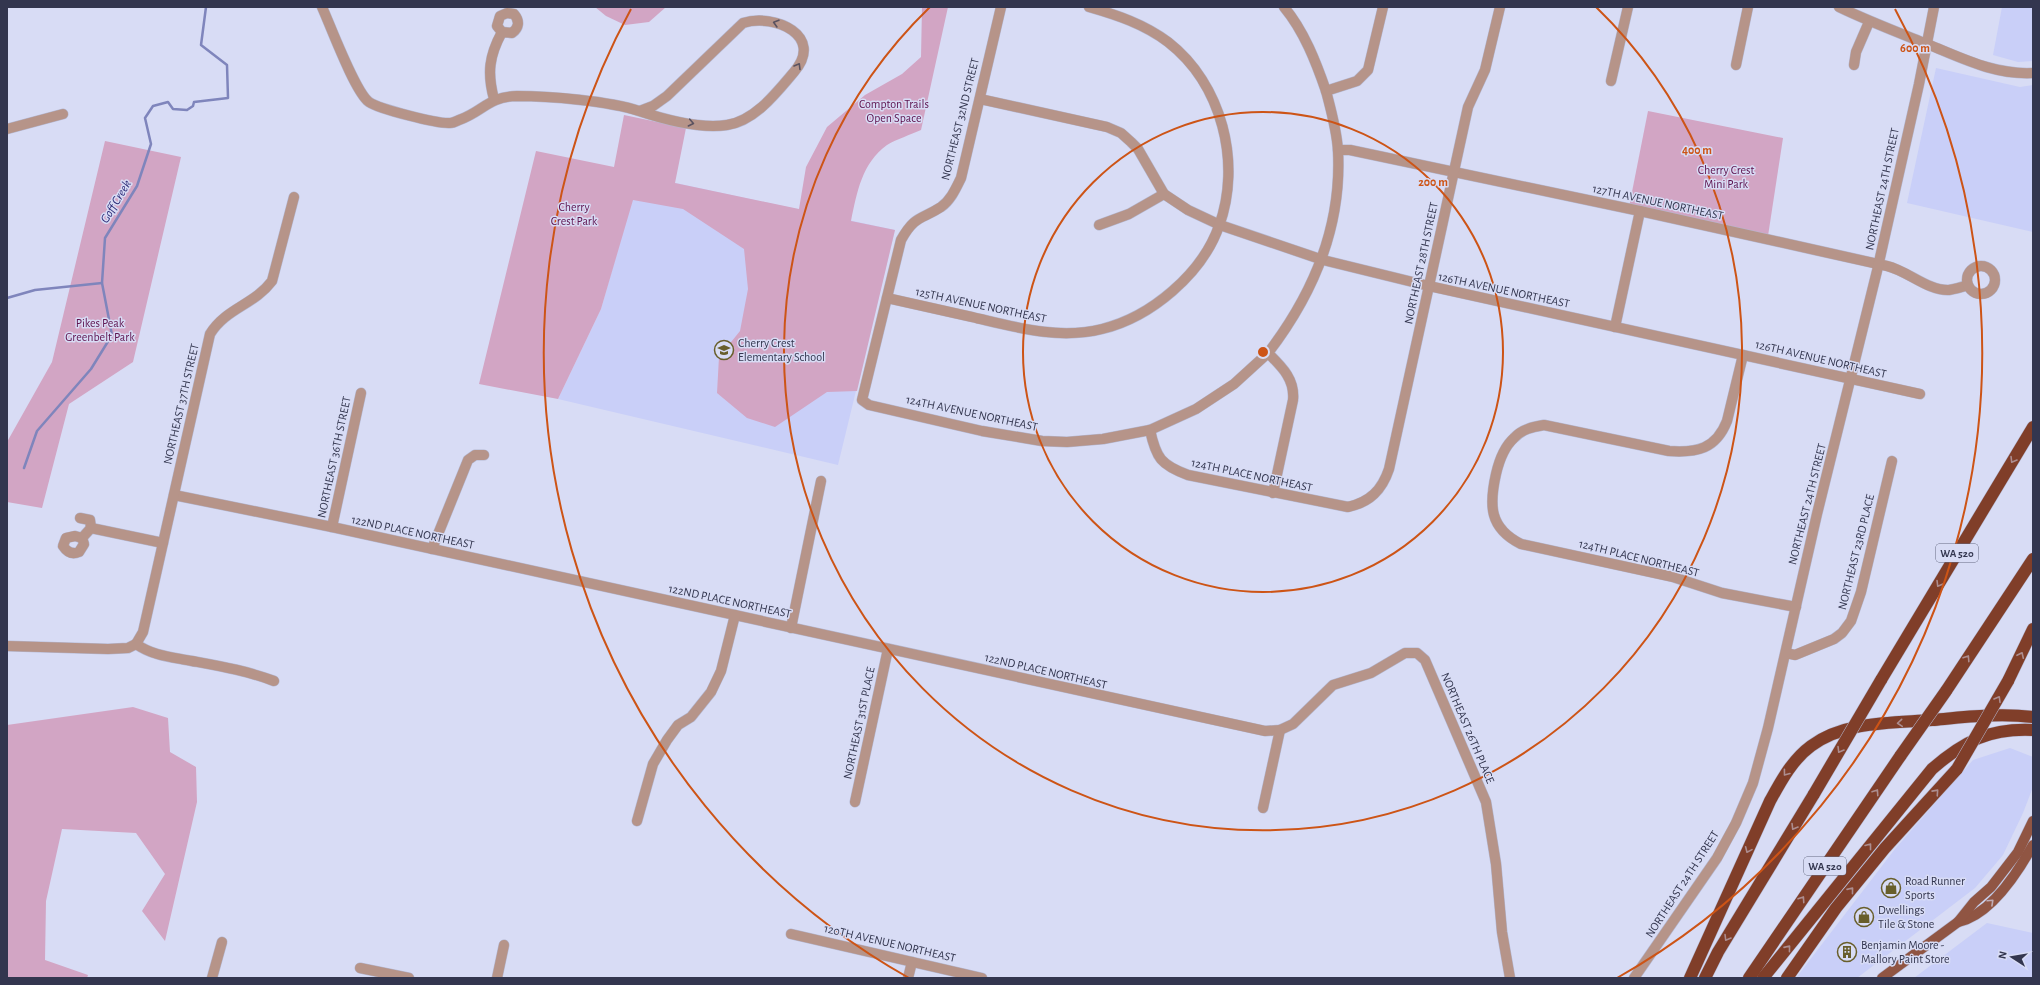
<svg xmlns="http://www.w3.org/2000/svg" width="2040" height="985" font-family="'Alegreya Sans',sans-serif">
  <rect width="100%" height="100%" fill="#d8dcf5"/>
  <g fill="#c9cff8">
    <polygon points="2002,7 2033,7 2033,61 2018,62 1993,55"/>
    <polygon points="1936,68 2020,87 2033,85 2033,232 1907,203"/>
    <polygon points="657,179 895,230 838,465 558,399 601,309 632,200"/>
    <polygon points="2010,748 2033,757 2033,787 2023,813 2003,855 1975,888 1857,978 1796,978 1895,849 1973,760"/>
    <polygon points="1987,923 2033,933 2033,978 1914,978"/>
  </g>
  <g fill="#d2a5c4">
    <polygon points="595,7 666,7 649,22 625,25 606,16"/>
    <path d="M922 7H948L921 130C910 135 897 139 887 145 862 163 857 192 851 221L895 230 857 391 827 392 775 427 747 418 717 393 719 357 740 331 748 289 744 249 683 209 633 200 601 309 558 399 479 384 536 151 614 167 624 115 686 128 675 183 799 209 806 167 827 127 865 95 902 74 921 57Z"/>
    <polygon points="1648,111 1783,138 1768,236 1629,207"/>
    <polygon points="105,141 181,157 133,362 69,404 42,508 7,502 7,442 52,362"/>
    <polygon points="133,707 168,718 170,752 196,767 197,802 165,941 142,911 165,874 136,833 62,829 46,901 45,960 88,975 87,978 7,978 7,725"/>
  </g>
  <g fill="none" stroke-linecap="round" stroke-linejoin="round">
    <g stroke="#7f85bc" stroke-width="2.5">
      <polyline points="7,298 35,290 102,283"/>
      <polyline points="24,468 37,431 91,369 112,335 102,283 105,238 137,186 151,144 145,118 153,106 168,102 173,109 187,110 193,106 194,102 228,98 227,65 201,45 206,7"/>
    </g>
    <g stroke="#b4b7d0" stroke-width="11">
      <g id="minor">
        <path d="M322 7C331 27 355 92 369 102 379 109 438 124 450 123 453 123 457 121 459 120 484 111 487 97 517 96 549 96 609 101 639 111 663 119 701 129 727 125 755 121 777 92 794 72 825 36 775 13 743 23L667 96 653 106 640 111"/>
        <path d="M1001 7 961 178C956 188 951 200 941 207 921 220 915 215 901 240L862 400 869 405 982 431 1042 441 1067 442 1103 439 1150 430 1196 409 1234 384 1268 353"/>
        <path d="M1284 7C1304 31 1316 62 1326 91"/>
        <path d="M1839 7C1868 21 1897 32 1927 44 1962 58 1994 75 2033 73"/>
        <polyline points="1736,65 1748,7"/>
        <polyline points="1854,65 1856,52 1869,22"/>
        <polyline points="1611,81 1628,7"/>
        <path d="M494 99C487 73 489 56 502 32L512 33C519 28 520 21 514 14L507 13 500 16 497 26 502 32"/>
        <polyline points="980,99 1107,127 1121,133 1131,142 1138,149 1164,194 1188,210 1220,225 1323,260 1429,286 1920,394"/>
        <polyline points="7,129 63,114"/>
        <path d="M1338 150H1350L1640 211 1887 266C1908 271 1928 291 1949 290 1955 289 1962 287 1968 285"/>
        <polyline points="1099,225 1129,214 1164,194"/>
        <circle cx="1981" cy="280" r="14"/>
        <path d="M887 298C915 304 944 311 972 317 1015 327 1058 340 1102 329 1151 317 1202 274 1219 226 1242 163 1222 84 1168 42 1144 24 1117 15 1089 7"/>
        <polyline points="1615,327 1640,211"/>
        <path d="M1743 355 1727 421C1716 449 1697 453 1669 451L1544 425C1533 427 1522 429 1514 438 1504 447 1499 461 1496 474 1489 505 1489 528 1521 544L1673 577 1722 593 1796 607"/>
        <path d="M1150 430C1156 458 1161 465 1188 475L1348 507C1370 502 1382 490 1389 469L1468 107 1485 70 1500 7"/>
        <path d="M1273 493 1293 400C1295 379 1282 367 1268 353 1314 293 1342 227 1338 151 1337 131 1331 110 1326 91L1357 81 1368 70 1383 7"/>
        <polyline points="174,495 332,527 1265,731 1280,730 1293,724 1333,685 1371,673 1405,653 1417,653 1425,660 1486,802 1496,864 1502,932 1510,978"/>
        <polyline points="80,518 90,520 91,528"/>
        <polyline points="332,527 361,393"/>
        <path d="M75 536 82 538 84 544 79 552C72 555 67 552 63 546L66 538Z"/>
        <polyline points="82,538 91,528 163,543"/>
        <polyline points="432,549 468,460 475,455 484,455"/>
        <polyline points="791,628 821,481"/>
        <path d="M136 644 143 632 210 334C226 308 254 305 272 281L294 197"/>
        <path d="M136 644C153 656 172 657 192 661 219 666 248 671 274 681"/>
        <polyline points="7,646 108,649 128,648 136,644"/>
        <polyline points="1786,653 1795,655 1834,639 1842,633 1851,621 1861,592 1892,461"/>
        <polyline points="855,802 888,649"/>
        <polyline points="1263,808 1280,730"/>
        <polyline points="637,821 653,764 667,740 678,725 691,717 711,692 721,671 735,615"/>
        <polyline points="791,934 982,978"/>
        <polyline points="360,968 409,978"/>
        <polyline points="212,978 222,942"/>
        <polyline points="497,978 504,945"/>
        <polyline points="908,978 912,962"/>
        <polyline points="1634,978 1717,858 1736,823 1753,783 1768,728 1817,514 1877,271 1919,84 1934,7"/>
      </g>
    </g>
    <g stroke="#b4b7d0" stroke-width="11">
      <g id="major">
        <path d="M1958 922C1991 915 2018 872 2033 845"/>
        <polyline points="1882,978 1958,922 1974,902 1991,887 2018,852 2033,821"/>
      </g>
    </g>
    <g stroke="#b4b7d0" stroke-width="13">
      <g id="highway">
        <polyline points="1881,680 2033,427"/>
        <polyline points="2008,681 2033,629"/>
        <polyline points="1946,691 2033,559"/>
        <path d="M1690 978 1770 801C1781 781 1792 760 1811 746 1845 721 1893 723 1932 720 1966 717 1999 713 2033 717"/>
        <polyline points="1705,978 1718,952 1814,794"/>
        <polyline points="1749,978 1901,755"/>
        <path d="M1763 978 1932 769C1964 741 1990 728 2033 730"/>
        <polyline points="1787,978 1836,908 1885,848 1957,769"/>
      </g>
    </g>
    <use href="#minor" stroke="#b69489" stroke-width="10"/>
    <use href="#major" stroke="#905543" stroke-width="10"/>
    <use href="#highway" stroke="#803e29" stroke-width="12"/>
    <g stroke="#b4b7d0" stroke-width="13" stroke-linecap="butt">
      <g id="highway-bridge">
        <polyline points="1901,755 1946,691"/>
        <polyline points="1957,769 2008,681"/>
        <polyline points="1814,794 1881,680"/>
      </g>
    </g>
    <use href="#highway-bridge" stroke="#803e29" stroke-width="12"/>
  </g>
  <defs><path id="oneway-chevron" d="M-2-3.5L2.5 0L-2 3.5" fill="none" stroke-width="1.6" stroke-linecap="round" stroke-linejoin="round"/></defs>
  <g stroke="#5a5260">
    <use href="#oneway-chevron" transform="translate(776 23) rotate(-164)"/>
    <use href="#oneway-chevron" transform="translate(798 66) rotate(-59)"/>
    <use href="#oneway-chevron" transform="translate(691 123) rotate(12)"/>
  </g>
  <g stroke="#ac8d8f">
    <use href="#oneway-chevron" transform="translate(2013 460) rotate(121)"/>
    <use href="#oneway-chevron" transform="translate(1939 584) rotate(121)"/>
    <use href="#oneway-chevron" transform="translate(2021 655) rotate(-65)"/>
    <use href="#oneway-chevron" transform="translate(1967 658) rotate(-57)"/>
    <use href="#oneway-chevron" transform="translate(1998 699) rotate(-60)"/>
    <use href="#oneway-chevron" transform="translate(1900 723) rotate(175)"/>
    <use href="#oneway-chevron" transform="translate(1840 750) rotate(121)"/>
    <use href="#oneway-chevron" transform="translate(1786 773) rotate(127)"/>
    <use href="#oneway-chevron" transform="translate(1876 792) rotate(-56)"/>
    <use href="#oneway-chevron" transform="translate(1936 792) rotate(-48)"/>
    <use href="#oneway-chevron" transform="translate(1794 827) rotate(121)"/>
    <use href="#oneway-chevron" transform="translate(1869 846) rotate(-52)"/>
    <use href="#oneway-chevron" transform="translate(1748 850) rotate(114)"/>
    <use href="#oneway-chevron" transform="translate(1851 890) rotate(-51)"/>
    <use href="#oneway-chevron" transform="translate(1802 899) rotate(-56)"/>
    <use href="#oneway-chevron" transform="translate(1727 938) rotate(121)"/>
    <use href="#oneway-chevron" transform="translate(1788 948) rotate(-51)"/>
  </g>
  <use stroke="#bfadb7" href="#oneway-chevron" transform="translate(1991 902) rotate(-43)"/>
  <g fill="none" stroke="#cd5416" stroke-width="2">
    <circle cx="1263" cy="352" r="240"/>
    <path d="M1596 7A479 479 0 1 1 930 7"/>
    <path d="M909 978A719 719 0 0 1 631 9M1895 9A719 719 0 0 1 1617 978"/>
  </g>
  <defs>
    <g id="school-ring" transform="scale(1)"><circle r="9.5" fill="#d8dcf5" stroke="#685e2b" stroke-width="1.5"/><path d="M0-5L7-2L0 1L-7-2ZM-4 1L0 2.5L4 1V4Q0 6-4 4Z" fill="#685e2b"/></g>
    <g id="shop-ring" transform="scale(1)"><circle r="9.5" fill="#d8dcf5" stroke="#685e2b" stroke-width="1.5"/><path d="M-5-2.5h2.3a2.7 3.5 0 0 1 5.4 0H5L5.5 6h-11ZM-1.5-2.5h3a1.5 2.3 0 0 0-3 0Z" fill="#685e2b"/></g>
    <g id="building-ring" transform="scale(1)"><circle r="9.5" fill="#d8dcf5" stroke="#685e2b" stroke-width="1.5"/><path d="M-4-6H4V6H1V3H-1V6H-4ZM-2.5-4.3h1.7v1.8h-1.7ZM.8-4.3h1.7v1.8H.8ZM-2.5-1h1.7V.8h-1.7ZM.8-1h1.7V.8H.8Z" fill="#685e2b"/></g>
  </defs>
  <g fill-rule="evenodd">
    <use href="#school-ring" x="724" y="350"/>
    <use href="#shop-ring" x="1891" y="888"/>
    <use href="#shop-ring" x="1864" y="917"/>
    <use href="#building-ring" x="1847" y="952"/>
  </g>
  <g text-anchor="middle" stroke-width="3" stroke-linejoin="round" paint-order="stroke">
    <g fill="#d8dcf5" stroke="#646881" stroke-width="1">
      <rect x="1936" y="544" width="42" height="18" rx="3"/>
      <rect x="1804" y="857" width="42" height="18" rx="3"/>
    </g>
    <g font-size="11" font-weight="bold" fill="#33364f">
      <text x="1957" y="557">WA 520</text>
      <text x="1825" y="870">WA 520</text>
    </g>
    <g font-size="12" fill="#5d114d" stroke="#d8dcf5">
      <text x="894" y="108">Compton Trails<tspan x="894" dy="14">Open Space</tspan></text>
      <text x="1726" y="174">Cherry Crest<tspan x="1726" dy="14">Mini Park</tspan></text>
      <text x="574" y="211">Cherry<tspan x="574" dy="14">Crest Park</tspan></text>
      <text x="100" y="327">Pikes Peak<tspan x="100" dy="14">Greenbelt Park</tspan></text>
    </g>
    <g font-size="12" fill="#33364f" stroke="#d8dcf5">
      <text transform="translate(960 119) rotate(-76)" y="4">NORTHEAST 32ND STREET</text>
      <text transform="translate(1882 189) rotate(-78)" y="4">NORTHEAST 24TH STREET</text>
      <text transform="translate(1658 202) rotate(12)" y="4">127TH AVENUE NORTHEAST</text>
      <text transform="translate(1421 263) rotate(-78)" y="4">NORTHEAST 28TH STREET</text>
      <text transform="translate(1504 290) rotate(12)" y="4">126TH AVENUE NORTHEAST</text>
      <text transform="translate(981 305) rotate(12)" y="4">125TH AVENUE NORTHEAST</text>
      <text transform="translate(1821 359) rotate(13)" y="4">126TH AVENUE NORTHEAST</text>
      <text transform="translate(181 404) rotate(-77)" y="4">NORTHEAST 37TH STREET</text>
      <text transform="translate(972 413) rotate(12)" y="4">124TH AVENUE NORTHEAST</text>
      <text transform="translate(334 457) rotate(-78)" y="4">NORTHEAST 36TH STREET</text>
      <text transform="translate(1252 475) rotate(12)" y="4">124TH PLACE NORTHEAST</text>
      <text transform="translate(1807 504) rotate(-76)" y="4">NORTHEAST 24TH STREET</text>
      <text transform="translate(413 532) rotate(12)" y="4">122ND PLACE NORTHEAST</text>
      <text transform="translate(1856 552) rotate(-76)" y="4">NORTHEAST 23RD PLACE</text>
      <text transform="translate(1639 558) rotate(14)" y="4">124TH PLACE NORTHEAST</text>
      <text transform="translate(730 601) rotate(12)" y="4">122ND PLACE NORTHEAST</text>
      <text transform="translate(1046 671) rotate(13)" y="4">122ND PLACE NORTHEAST</text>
      <text transform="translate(859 723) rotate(-78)" y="4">NORTHEAST 31ST PLACE</text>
      <text transform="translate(1468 728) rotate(67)" y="4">NORTHEAST 26TH PLACE</text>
      <text transform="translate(1682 884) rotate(-57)" y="4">NORTHEAST 24TH STREET</text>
      <text transform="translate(890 943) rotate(13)" y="4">120TH AVENUE NORTHEAST</text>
    </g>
    <g font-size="12" fill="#33364f" stroke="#d8dcf5" text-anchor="start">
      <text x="738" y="347">Cherry Crest<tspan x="738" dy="14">Elementary School</tspan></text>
      <text x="1905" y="885">Road Runner<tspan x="1905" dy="14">Sports</tspan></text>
      <text x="1878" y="914">Dwellings<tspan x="1878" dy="14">Tile &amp; Stone</tspan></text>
      <text x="1861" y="949">Benjamin Moore -<tspan x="1861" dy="14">Mallory Paint Store</tspan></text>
    </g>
    <g font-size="13" font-style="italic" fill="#2b2976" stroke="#d8dcf5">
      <text transform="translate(115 201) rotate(-59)" y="5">Goff Creek</text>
    </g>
  </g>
  <circle cx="1263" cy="352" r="6" fill="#cd5416" stroke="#d8dcf5" stroke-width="2"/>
  <g font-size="12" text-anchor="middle" font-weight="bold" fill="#cd5416" stroke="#d8dcf5" stroke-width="3" stroke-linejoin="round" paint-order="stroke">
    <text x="1915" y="52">600 m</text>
    <text x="1697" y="154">400 m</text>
    <text x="1433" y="186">200 m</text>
  </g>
  <rect width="2040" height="985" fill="none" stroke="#33364f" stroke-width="16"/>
  <g transform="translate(2012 957) rotate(282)" stroke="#d8dcf5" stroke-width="3" paint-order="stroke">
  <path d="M0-3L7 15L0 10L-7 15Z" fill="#33364f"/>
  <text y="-6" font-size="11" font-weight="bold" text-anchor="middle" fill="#33364f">N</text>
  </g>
</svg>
